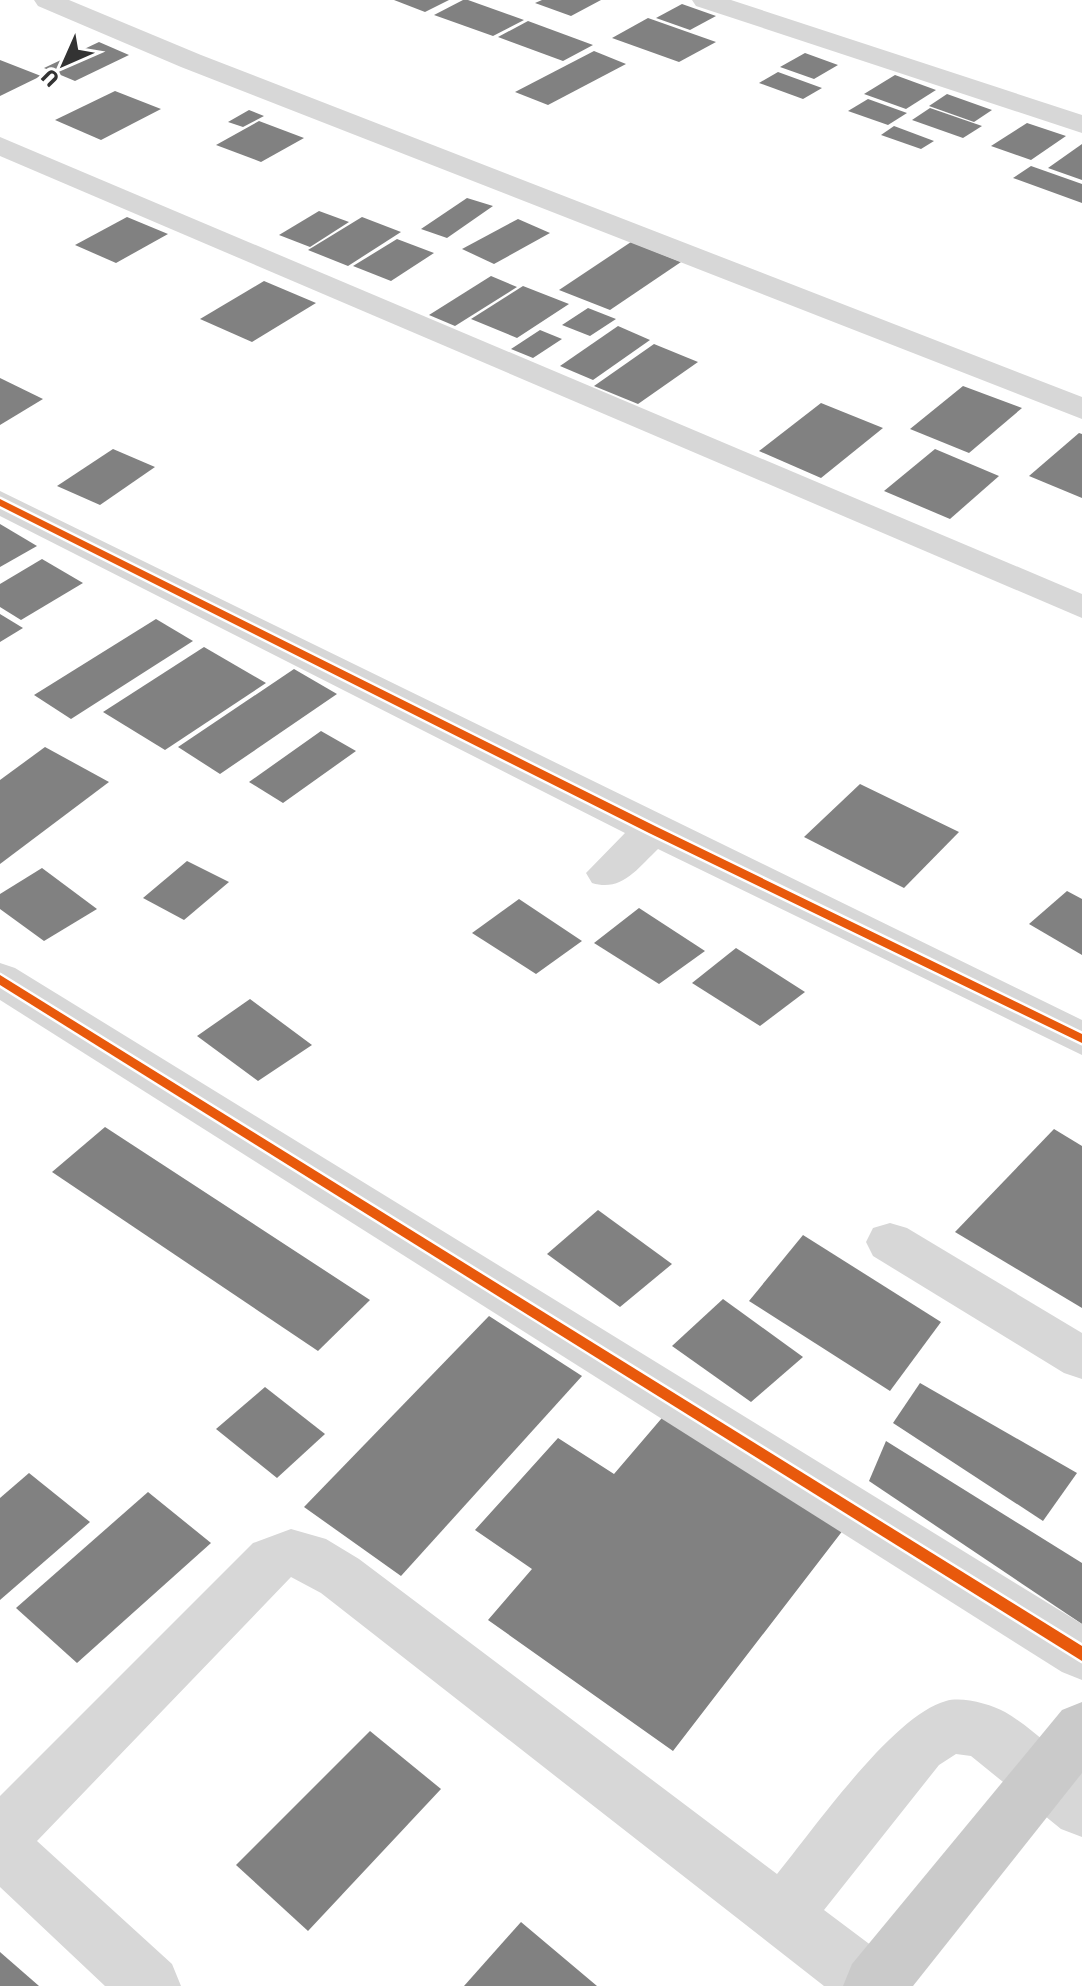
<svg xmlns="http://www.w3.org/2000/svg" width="1082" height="1986" font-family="Signika,sans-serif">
  <rect width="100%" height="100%" fill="#fff"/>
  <g fill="#818181">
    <polygon points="394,0 449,0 425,12"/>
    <polygon points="463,0 468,0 524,20 493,36 434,15"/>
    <polygon points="542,0 601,0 571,16 535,3"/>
    <polygon points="682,4 716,16 690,30 656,18"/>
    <polygon points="648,18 716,42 679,62 612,38"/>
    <polygon points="528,21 593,45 563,61 498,37"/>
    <polygon points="99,42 129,55 75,81 44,68"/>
    <polygon points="594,51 626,64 548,105 515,92"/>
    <polygon points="805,53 838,65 814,79 780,67"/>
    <polygon points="0,60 41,76 0,96"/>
    <polygon points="778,72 822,88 803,99 759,83"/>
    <polygon points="895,75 936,90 906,109 864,94"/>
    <polygon points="115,91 161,109 101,140 55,120"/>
    <polygon points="947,94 992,110 974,122 929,106"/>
    <polygon points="868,99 907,113 888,125 848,111"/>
    <polygon points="930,108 982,126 963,138 912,120"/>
    <polygon points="249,110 264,116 243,127 228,122"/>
    <polygon points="259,121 304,138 261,162 216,145"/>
    <polygon points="1027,123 1066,136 1031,160 991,146"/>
    <polygon points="894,126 934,141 921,149 881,135"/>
    <polygon points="1082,144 1082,180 1048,168"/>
    <polygon points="1031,166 1082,184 1082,203 1013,178"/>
    <polygon points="467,198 493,206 447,238 421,229"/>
    <polygon points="319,211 349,222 310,247 279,235"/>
    <polygon points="127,217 168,234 116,263 75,245"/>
    <polygon points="362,217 401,232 348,266 308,250"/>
    <polygon points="518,219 550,233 494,264 462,249"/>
    <polygon points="397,239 434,253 391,281 353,266"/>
    <polygon points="631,242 681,262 610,310 559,290"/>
    <polygon points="491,276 517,287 455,326 429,315"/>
    <polygon points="264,281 316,303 252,342 200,319"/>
    <polygon points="523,286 569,304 517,338 471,319"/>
    <polygon points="588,308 616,319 590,336 562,325"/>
    <polygon points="618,326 650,340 593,380 560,366"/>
    <polygon points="540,330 562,339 533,358 511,349"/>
    <polygon points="654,344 698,362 638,404 594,386"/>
    <polygon points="0,378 43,399 0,425"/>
    <polygon points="963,386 1022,408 969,453 910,429"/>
    <polygon points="821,403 883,428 821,478 759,451"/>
    <polygon points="1079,433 1082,434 1082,498 1029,476"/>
    <polygon points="113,449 155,467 100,505 57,486"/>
    <polygon points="935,449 999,476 950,519 884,491"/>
    <polygon points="0,524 37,546 0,567"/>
    <polygon points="42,559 83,583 21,620 0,607 0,584"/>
    <polygon points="0,614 23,628 0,642"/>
    <polygon points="156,619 193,641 71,719 34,695"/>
    <polygon points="204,647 266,683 165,750 103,712"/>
    <polygon points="294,669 337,694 220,774 178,747"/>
    <polygon points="321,731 356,751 283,803 249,782"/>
    <polygon points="45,747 109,782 0,864 0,780"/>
    <polygon points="860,784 959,832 904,888 804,837"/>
    <polygon points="187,861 229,882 184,920 143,898"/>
    <polygon points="42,868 97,909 44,941 0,909 0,894"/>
    <polygon points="1067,891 1082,899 1082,955 1029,924"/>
    <polygon points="519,899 582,941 536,974 472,933"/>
    <polygon points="639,908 705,951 659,984 594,943"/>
    <polygon points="736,948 805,992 760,1026 692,983"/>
    <polygon points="250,999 312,1045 258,1081 197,1036"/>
    <polygon points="105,1127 370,1300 318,1351 52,1172"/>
    <polygon points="1054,1129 1082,1146 1082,1308 955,1232"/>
    <polygon points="598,1210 672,1264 620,1307 547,1254"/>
    <polygon points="803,1235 941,1322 890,1391 749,1301"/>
    <polygon points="723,1299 803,1357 751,1402 672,1346"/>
    <polygon points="489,1316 582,1376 401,1576 304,1507"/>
    <polygon points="920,1383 1077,1473 1043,1521 893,1423"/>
    <polygon points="265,1387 325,1434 277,1478 216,1429"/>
    <polygon points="667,1412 847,1525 673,1751 488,1620 532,1569 475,1530 558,1438 614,1474"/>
    <polygon points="886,1441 1082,1563 1082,1624 869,1481"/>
    <polygon points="29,1473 90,1522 0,1600 0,1498"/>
    <polygon points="148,1492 211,1543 77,1663 16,1608"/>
    <polygon points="370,1731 441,1789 308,1931 236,1865"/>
    <polygon points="521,1922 597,1986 464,1986"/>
    <polygon points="0,1952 39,1986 0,1986"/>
  </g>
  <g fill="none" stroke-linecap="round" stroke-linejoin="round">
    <g fill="#d7d7d7" fill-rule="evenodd">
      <polygon points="34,0 69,0 201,55 1082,397 1082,419 181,67 38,6"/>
      <polygon points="692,0 731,0 1082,115 1082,133 696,6"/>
      <polygon points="0,137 1082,594 1082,618 0,156"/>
      <path d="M0 491 1082 1020V1055L658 849C637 869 622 892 592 883L586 873 625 833 0 516Z"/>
      <polygon points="0,963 15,968 1082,1624 1082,1680 1062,1672 0,1000"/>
      <polygon points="890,1223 907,1228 1082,1333 1082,1379 1064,1373 873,1256 866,1242 873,1228"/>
      <path d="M291 1529 326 1539 359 1559 777 1874C814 1829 893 1715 946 1701 961 1696 991 1704 1005 1712 1032 1728 1057 1753 1082 1773V1837L1061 1829 971 1756 956 1754 939 1765 824 1910 896 1964 905 1986H824L321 1593 291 1577 37 1841 172 1964 181 1986H105L0 1887V1796L253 1543Z"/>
    </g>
    <polygon fill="#cacaca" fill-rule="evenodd" points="1082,1702 1082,1773 913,1986 843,1986 852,1964 1062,1710"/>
    <g stroke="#fff" stroke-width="5">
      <g id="cycleway">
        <polygon points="0,499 657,827 1082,1034 1082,1043 649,833 0,506"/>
        <polygon points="0,975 1082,1646 1082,1661 0,985"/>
      </g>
    </g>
    <use href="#cycleway" fill="#e8590c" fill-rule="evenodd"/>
  </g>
  <g transform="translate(64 64) rotate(225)" stroke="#ffffff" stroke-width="6" paint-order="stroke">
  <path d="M0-6L14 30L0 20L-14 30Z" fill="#333333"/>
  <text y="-12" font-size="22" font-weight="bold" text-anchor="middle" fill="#333333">U</text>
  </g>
</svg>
